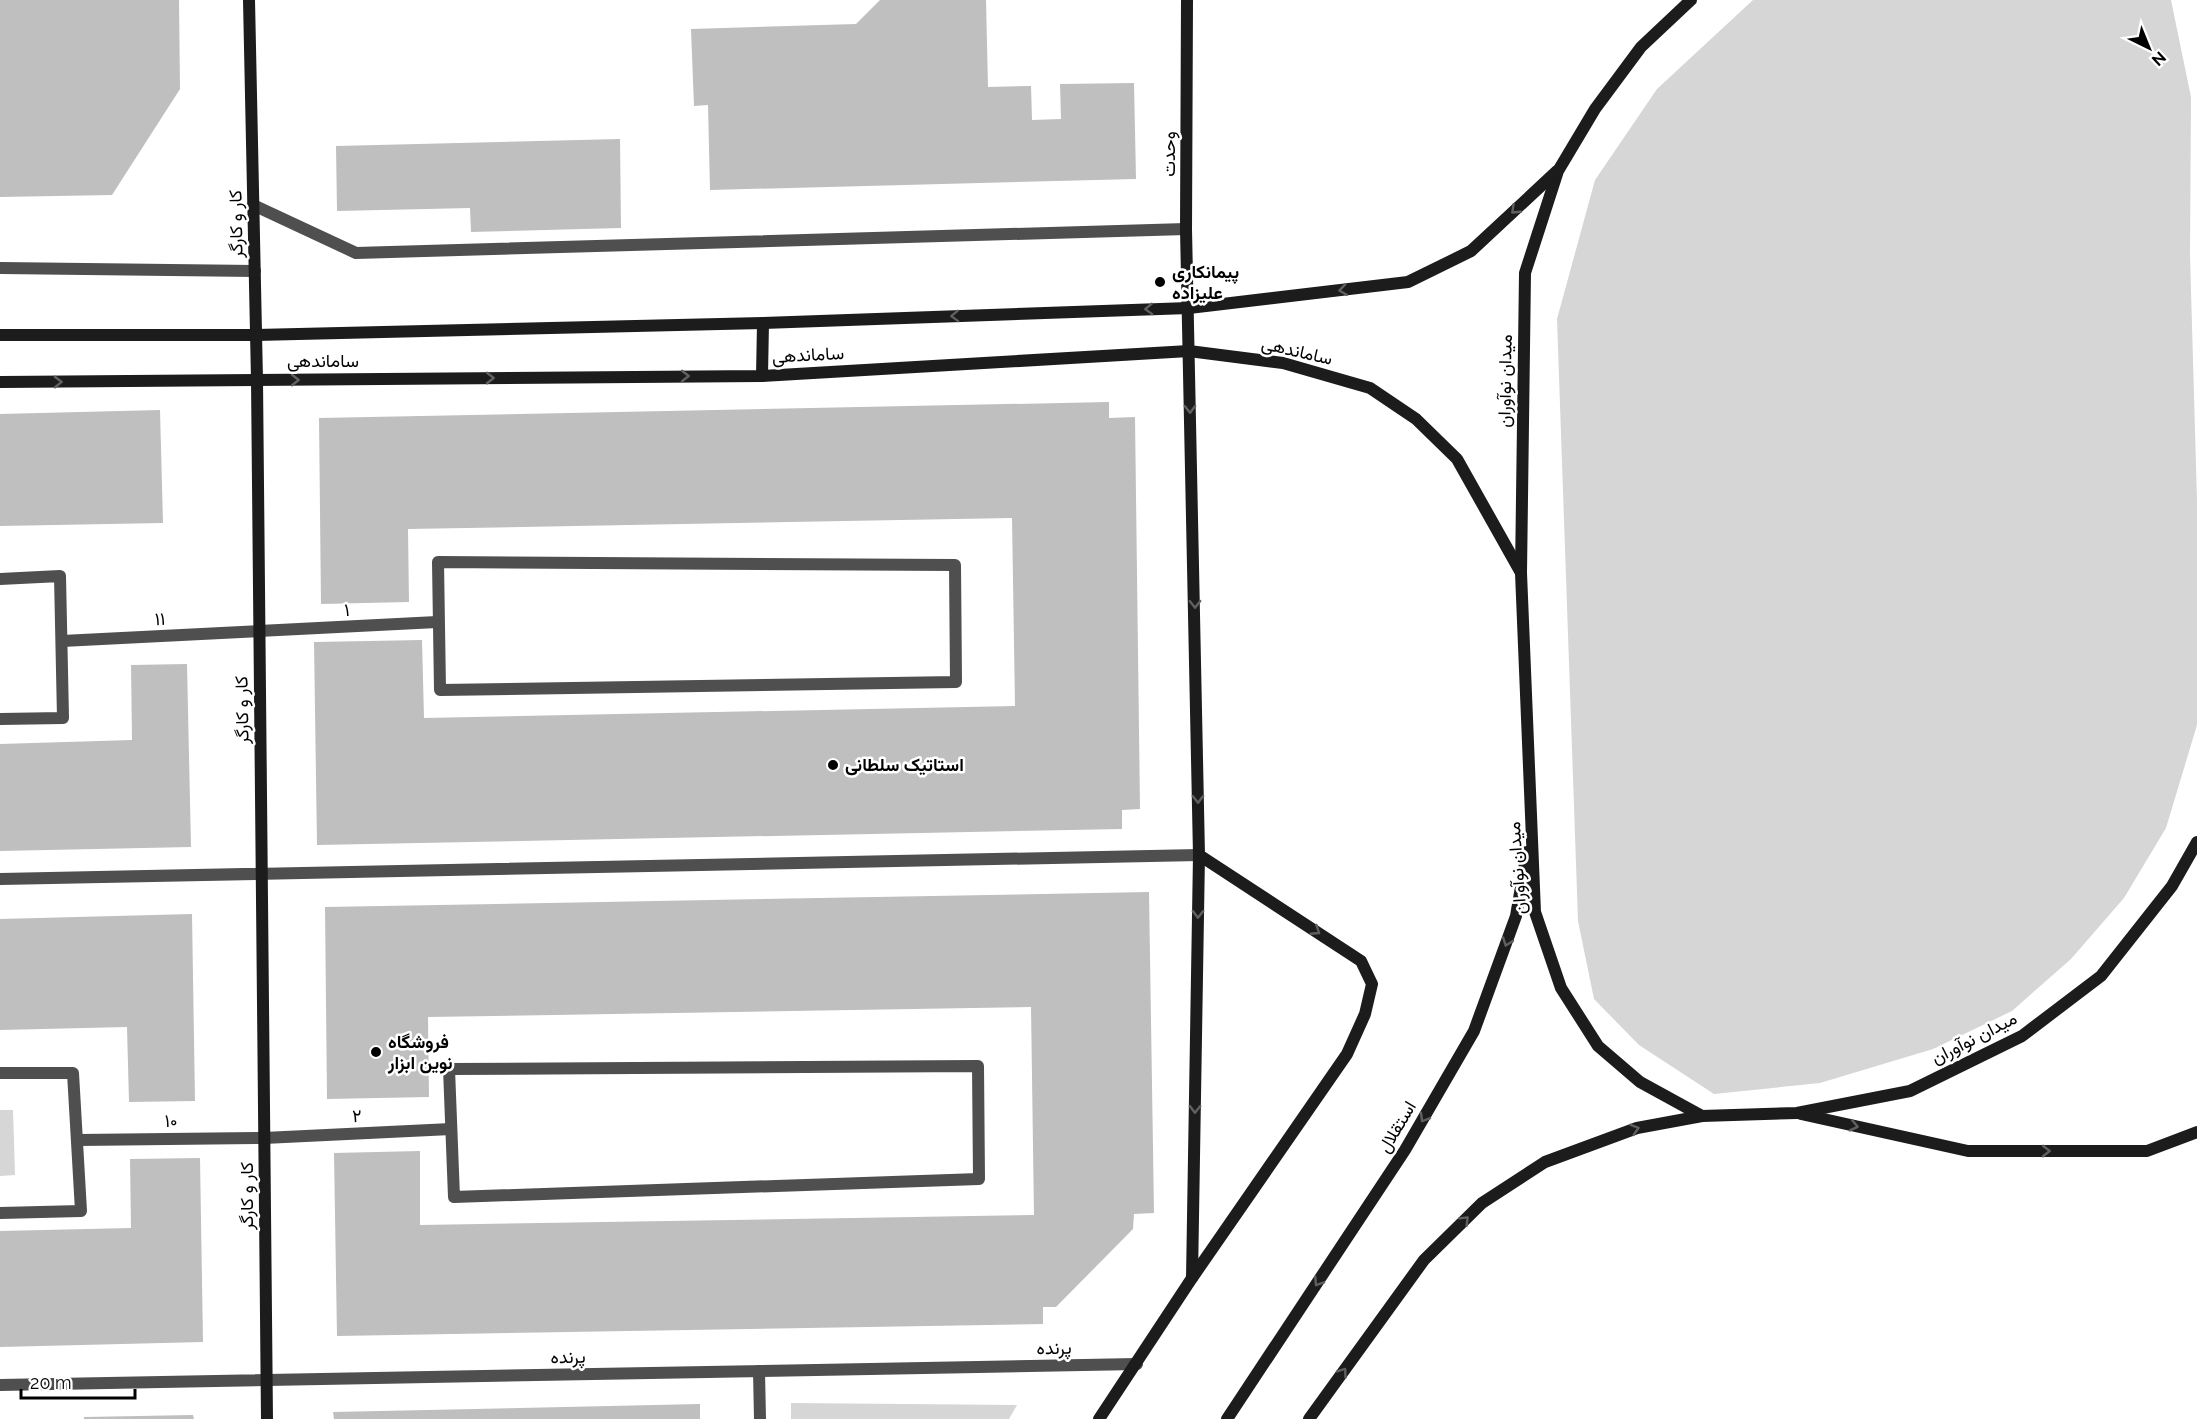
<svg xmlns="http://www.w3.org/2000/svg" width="2197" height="1419" font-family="Raleway,Vazirmatn,sans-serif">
  <rect width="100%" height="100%" fill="#fff"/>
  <g fill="#d6d6d6">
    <polygon points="1753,0 2171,0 2191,97 2190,255 2197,501 2197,725 2166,828 2124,898 2071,959 2012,1011 1933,1049 1820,1083 1714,1094 1639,1045 1594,999 1578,921 1557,319 1595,180 1657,89"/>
    <polygon points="0,1110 13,1110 15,1175 0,1176"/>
    <polygon points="791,1403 1017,1405 1009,1419 791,1419"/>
  </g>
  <g fill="#bfbfbf">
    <polygon points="0,0 179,0 180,89 112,195 0,197"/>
    <polygon points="880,0 986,0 988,87 1031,86 1032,120 1061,119 1060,84 1134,83 1136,179 710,190 708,105 694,106 691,29 856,24"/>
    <polygon points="620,139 621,228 471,232 470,208 337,211 336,146"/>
    <polygon points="1109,402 1109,418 1135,417 1140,809 1122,810 1122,829 317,845 314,642 422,640 424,718 1015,706 1012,518 408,529 409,602 321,604 319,418"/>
    <polygon points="160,410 163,523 0,526 0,414"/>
    <polygon points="187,664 191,847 0,851 0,744 132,740 131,665"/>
    <polygon points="1149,892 1154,1213 1134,1214 1133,1229 1056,1307 1043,1307 1043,1324 337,1336 334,1153 420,1151 420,1225 1034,1215 1031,1007 428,1017 429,1097 327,1099 325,907"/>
    <polygon points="192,914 195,1101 129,1102 127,1027 0,1030 0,919"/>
    <polygon points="200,1158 203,1342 0,1347 0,1231 131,1228 130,1159"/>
    <polygon points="700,1404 700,1419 334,1419 333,1412"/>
    <polygon points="193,1415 194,1419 84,1419 84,1417"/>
  </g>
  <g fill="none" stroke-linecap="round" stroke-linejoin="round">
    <g stroke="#4f4f4f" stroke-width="12">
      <polyline points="253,205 356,253 1186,229"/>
      <polyline points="0,268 255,271"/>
      <polygon points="438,562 955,565 956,682 440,690"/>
      <polyline points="0,579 60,576 63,718 0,719"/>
      <polyline points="62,641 437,622"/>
      <polyline points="0,879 1199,855"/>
      <polygon points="978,1066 979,1179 454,1197 449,1069"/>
      <polyline points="0,1073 73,1073 81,1211 0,1213"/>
      <polyline points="78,1140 264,1138 451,1129"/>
      <polyline points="759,1371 760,1419"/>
      <polyline points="0,1385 1137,1364"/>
    </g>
    <g stroke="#1c1c1c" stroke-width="12">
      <polyline points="249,0 257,380 267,1419"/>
      <polyline points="1691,0 1641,47 1595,109 1558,171 1525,273 1521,573 1535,912 1561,988 1598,1046 1640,1082 1702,1116 1797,1113 1910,1091 2022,1036 2101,976 2172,886 2197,842"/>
      <polyline points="0,335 256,335 763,323 1189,308 1408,282 1471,251 1557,171"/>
      <polyline points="762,376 763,323"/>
      <polyline points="0,382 762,376 1189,351 1283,363 1370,388 1416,419 1457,459 1520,571"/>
      <polyline points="1801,1114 1968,1151 2147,1151 2197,1132"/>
      <polyline points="1192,1278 1199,855"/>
      <polyline points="1099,1419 1192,1278 1347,1054 1365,1014 1372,984 1361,961 1199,855 1186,229 1187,0"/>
      <polyline points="1227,1419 1405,1150 1474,1031 1516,916 1527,852"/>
      <polyline points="1309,1419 1424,1260 1482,1203 1545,1162 1637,1128 1702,1116"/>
    </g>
  </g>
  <defs><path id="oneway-chevron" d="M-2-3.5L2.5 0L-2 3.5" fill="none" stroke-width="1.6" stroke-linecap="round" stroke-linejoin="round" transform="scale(1.5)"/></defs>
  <g stroke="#606060">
    <use href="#oneway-chevron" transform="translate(1515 210) rotate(137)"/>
    <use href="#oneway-chevron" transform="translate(1343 290) rotate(172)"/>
    <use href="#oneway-chevron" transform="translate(1149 309) rotate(178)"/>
    <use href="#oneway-chevron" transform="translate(955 316) rotate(178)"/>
    <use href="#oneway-chevron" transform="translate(685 376)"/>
    <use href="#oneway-chevron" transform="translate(490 378)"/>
    <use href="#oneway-chevron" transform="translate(295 380)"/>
    <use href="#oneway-chevron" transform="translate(58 382) rotate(-1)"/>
    <use href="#oneway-chevron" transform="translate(1190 409) rotate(89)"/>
    <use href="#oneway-chevron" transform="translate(1195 604) rotate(89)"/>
    <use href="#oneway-chevron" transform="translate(1198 799) rotate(89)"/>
    <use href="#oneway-chevron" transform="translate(1198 914) rotate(91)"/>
    <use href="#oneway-chevron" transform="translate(1316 931) rotate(33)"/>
    <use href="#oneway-chevron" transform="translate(1507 942) rotate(110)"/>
    <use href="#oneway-chevron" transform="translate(1195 1109) rotate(91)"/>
    <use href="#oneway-chevron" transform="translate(1424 1118) rotate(120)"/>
    <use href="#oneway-chevron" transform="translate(1854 1126) rotate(13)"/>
    <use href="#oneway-chevron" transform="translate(1635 1129) rotate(-17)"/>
    <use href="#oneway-chevron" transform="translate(2046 1151)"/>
    <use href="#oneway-chevron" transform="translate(1465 1220) rotate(-45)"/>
    <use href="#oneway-chevron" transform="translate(1318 1282) rotate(123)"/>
    <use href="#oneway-chevron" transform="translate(1343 1372) rotate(-54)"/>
  </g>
  <g fill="#000" stroke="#fff" stroke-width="2">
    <circle cx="1160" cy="282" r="6"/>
    <circle cx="833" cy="765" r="6"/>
    <circle cx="376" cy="1052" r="6"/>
  </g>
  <g text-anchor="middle" stroke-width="5" stroke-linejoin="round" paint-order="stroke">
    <g font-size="18" fill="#000" stroke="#fff">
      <text transform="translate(1169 154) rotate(-90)" y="6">وحدت</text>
      <text transform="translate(236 224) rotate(-91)" y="6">کار و کارگر</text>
      <text transform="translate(1297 351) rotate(13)" y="6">ساماندهی</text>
      <text transform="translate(808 355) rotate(-3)" y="6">ساماندهی</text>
      <text x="323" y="367">ساماندهی</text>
      <text transform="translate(1505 381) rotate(-89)" y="6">میدان نوآوران</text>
      <text transform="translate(347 610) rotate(-4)" y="6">۱</text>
      <text transform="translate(160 619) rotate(-2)" y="6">۱۱</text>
      <text transform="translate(242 710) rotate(-91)" y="6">کار و کارگر</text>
      <text transform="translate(1517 868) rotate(-94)" y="6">میدان نوآوران</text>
      <text transform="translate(1974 1038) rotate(-27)" y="6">میدان نوآوران</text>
      <text transform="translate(357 1116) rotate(-3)" y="6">۲</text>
      <text transform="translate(171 1121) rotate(-1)" y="6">۱۰</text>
      <text transform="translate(1397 1127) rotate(-59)" y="6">استقلال</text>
      <text transform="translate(247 1196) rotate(-90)" y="6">کار و کارگر</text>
      <text transform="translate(1054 1348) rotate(-1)" y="6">پرنده</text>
      <text transform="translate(568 1357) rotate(-1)" y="6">پرنده</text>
    </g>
    <g font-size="18" font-weight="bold" fill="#000" stroke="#fff" text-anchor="start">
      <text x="1172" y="278">پیمانکاری<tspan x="1172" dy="21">علیزاده</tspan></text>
      <text x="845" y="771">استاتیک سلطانی</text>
      <text x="388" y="1048">فروشگاه<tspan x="388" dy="21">نوین ابزار</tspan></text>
    </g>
  </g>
  <g transform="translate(2149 48) rotate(137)" stroke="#ffffff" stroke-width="4.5" paint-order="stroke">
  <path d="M0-4.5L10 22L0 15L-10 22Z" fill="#000000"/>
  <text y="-9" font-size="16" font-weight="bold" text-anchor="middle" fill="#000000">N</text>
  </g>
  <path d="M21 1389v9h114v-9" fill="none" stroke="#000000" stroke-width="3"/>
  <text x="30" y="1389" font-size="18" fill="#000000" stroke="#ffffff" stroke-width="4.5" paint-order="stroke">20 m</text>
</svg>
